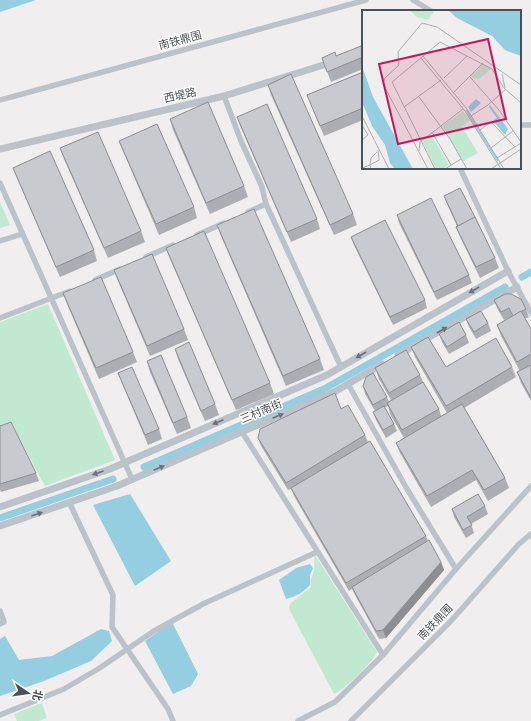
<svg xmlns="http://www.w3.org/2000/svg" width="531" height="721" font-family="'Work Sans','Noto Sans SC',sans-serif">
  <rect width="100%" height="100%" fill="#f0eeee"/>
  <g fill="#c1e9d2">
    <polygon points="0,202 10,225 0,228"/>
    <polygon points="48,304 115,460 45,486 14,429 0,432 0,322"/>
    <path d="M315 555 377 652C373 662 344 690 334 694L290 611 289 606 291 603 311 587C309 579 314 575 314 568 315 563 313 560 315 555Z"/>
    <polygon points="42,703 47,718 39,721 17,721 14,714"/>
  </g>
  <g fill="#94cee0">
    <polygon points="0,0 36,0 0,12"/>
    <polygon points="130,494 171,561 135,586 93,505"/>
    <path d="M310 564 313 568 310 575V585C304 592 295 597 286 599L279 580 296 568Z"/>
    <polygon points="172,622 198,674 191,686 173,694 145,641"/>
    <polygon points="101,629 109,631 112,641 91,661 44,681 0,696 0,639 5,636 19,660 52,656"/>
  </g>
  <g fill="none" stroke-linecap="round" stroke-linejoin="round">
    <g stroke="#94cee0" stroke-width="7">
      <polyline points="522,277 531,272"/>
      <polyline points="144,467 324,389 505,287"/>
      <polyline points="0,518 113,479"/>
    </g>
    <g stroke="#bbc2c9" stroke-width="5.5">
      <polyline points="413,0 431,11"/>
      <polyline points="224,96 241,141 262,187 266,204 341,367"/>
      <polyline points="0,100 366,0"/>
      <polyline points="520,125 531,125"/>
      <polyline points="460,168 508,271 531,313"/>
      <polyline points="0,183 132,479"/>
      <polyline points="248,212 266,204"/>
      <polyline points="197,235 224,223"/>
      <polyline points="0,241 22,234"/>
      <polyline points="146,257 173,245"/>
      <polyline points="95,280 120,269"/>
      <polyline points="0,318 70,291"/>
      <polyline points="348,384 407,489 456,569"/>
      <polyline points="242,432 383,655"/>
      <polyline points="69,502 113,595 112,627 168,709 173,721"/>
      <polyline points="0,611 4,622 0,624"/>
      <polyline points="0,715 64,689 98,669 154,631 203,604 317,552"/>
      <polyline points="298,721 335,702 383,655 456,569 531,486"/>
      <polyline points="351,721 451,621 519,544 531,534"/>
    </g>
    <g stroke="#bbc2c9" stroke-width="7">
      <polyline points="0,149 224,96 333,62"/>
      <polyline points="398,355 517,287"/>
      <polyline points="0,507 110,469 327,375 508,271"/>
      <polyline points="0,526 117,486 336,391 382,364"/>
    </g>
  </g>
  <g fill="#adaeb3">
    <polygon points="363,48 363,69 331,82 322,58 336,56"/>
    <polygon points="363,72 363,120 324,136 307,95"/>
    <polygon points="268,85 353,214 357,225 334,235 271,95"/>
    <polygon points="237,117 317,219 320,229 291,242 241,128"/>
    <polygon points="170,119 244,186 248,197 210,214 173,130"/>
    <polygon points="119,141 194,207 197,218 159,235 123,151"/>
    <polygon points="60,148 141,231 145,242 108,258 64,159"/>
    <polygon points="13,168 94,250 97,261 60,277 17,178"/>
    <polygon points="444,196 495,258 499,268 480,278 460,237 456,227 457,226 447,204"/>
    <polygon points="397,215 469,275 472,283 437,300 399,223"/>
    <polygon points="217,225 320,359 324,370 286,386 221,236"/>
    <polygon points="351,237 425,300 427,308 393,325 354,245"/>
    <polygon points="166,248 270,383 274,394 236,410 170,259"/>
    <polygon points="114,270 184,329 188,340 150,356 118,281"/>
    <polygon points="63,293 133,352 137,362 99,379 67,304"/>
    <polygon points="494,300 526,309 529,317 525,319 531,329 531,401 521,383 517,372 520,371 501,336 497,325 512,317 504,320 497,308"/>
    <polygon points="466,319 488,323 491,331 476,339 469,327"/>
    <polygon points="439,334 466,335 469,343 449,354 442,342"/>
    <polygon points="411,347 446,367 512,367 516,377 464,408 505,478 509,488 488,501 476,480 431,507 400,453 396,443 404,438 390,414 388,406 385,407 394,424 397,431 386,438 376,420 373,412 375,411 365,394 363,386 387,397 389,402 391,400 379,379 375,368 420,375 423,382 439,409 441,416 447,413 415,357"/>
    <polygon points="175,349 215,404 219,415 205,421 178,359"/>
    <polygon points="147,361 187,417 191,428 177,434 150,372"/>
    <polygon points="118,373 159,429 162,439 148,445 122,383"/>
    <polygon points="341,409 365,435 368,442 426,536 428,541 441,562 444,570 386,638 379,639 355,595 352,589 349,591 294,496 291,489 288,490 261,446 258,438"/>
    <polygon points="0,426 36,473 39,481 1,492 0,490"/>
    <polygon points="485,506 488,514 471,524 474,533 466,538 454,517 452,509"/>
  </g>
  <polygon fill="#8d8d92" points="441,562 444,570 386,638 383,630"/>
  <g fill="#c9cad0" stroke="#8d8d92">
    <polygon points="361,46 362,49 363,48 363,57 327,72 322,58 335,52 336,56"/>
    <polygon points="363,72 363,108 320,126 307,95"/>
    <polygon points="291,74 353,214 330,225 268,85"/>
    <polygon points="208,102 244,186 206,203 170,119"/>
    <polygon points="267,104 317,219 287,232 237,117"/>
    <polygon points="157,124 194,207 156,224 119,141"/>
    <polygon points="98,132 141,231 104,248 60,148"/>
    <polygon points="50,151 94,250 56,267 13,168"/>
    <polygon points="460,188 475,217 458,226 444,196"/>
    <polygon points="431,198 469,275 434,292 397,215"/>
    <polygon points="254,209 320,359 283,376 217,225"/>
    <polygon points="475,217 495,258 476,267 456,227"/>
    <polygon points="385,220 425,300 390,317 351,237"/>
    <polygon points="204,231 270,383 232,400 166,248"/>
    <polygon points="152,254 184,329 147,346 114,270"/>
    <polygon points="101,277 133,352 96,368 63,293"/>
    <polygon points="505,294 511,294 521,299 526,309 513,316 509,308 501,312 494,300"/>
    <polygon points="481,311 488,323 474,332 466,319"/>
    <polygon points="521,311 531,329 531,354 517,362 497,325"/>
    <polygon points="459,322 466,335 447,347 439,334"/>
    <polygon points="428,337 446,367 496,338 512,367 446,406 411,347"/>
    <polygon points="189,342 215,404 201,411 175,349"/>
    <polygon points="406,350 420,375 389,393 375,368"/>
    <polygon points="161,355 187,417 173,423 147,361"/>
    <polygon points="531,365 531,398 517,372"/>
    <polygon points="132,367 159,429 145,435 118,373"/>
    <polygon points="373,373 387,397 373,405 363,386 366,377"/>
    <polygon points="423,382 439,409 402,430 387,403"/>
    <polygon points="335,393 341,409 348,405 365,435 286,483 258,438 260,429"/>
    <polygon points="462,404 505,478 484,490 472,470 427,496 396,443"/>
    <polygon points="384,406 394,424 383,430 373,412"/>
    <polygon points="11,422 36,473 0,484 0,426"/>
    <polygon points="370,441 426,536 346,583 291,488"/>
    <polygon points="478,494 485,506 467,517 472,525 463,530 452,509"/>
    <polygon points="429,540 441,562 383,630 376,631 352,587"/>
  </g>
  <defs><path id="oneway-solid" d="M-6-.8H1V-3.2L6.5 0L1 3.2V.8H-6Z"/></defs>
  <g fill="#6a727b">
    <use href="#oneway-solid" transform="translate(474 290) rotate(150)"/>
    <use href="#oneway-solid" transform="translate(442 330) rotate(-30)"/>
    <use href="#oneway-solid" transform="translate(361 355) rotate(150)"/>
    <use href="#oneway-solid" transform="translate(278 416) rotate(-23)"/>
    <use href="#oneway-solid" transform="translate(218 422) rotate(157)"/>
    <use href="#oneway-solid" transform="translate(159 468) rotate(-23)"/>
    <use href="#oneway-solid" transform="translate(98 473) rotate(161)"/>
    <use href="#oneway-solid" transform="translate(37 514) rotate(-19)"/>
  </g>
  <g text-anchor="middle" stroke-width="3" stroke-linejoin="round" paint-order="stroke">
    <g font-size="11" fill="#485059" stroke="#fff">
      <text transform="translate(180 40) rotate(-15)" y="4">南铁鼎围</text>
      <text transform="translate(180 95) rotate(-13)" y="4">西堤路</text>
      <text transform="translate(261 411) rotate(-23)" y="4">三村南街</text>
      <text transform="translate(435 622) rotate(-46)" y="4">南铁鼎围</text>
    </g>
  </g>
  <g transform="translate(362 10)">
    <rect width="159" height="159" fill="#f0eeee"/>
    <path d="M47 0H73L66 10 55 7ZM121 54 129 59 117 69 108 67ZM101 101 108 110 100 117 116 143 101 151 80 116ZM69 125 87 155 81 159H74L60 131Z" fill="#c1e9d2"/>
    <path d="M86 0H159V46L143 40 130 26 95 8ZM0 56 11 87 51 159H33L28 153 23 135 10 116 0 92ZM114 89 119 93 109 102 106 97ZM128 95 146 119 143 125 131 111 135 108 127 97Z" fill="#94cee0"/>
    <path fill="none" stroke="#94cee0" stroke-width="2" d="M104 100 136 151"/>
    <path fill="none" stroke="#adafb2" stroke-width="1" d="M61 46 105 99 142 159M59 48 103 101 139 159M140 64 143 78M108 67 137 100 159 132M82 68 105 46M92 82 121 53M57 87 88 129 105 159M42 97 79 70M0 106 27 159M109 106 126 95 144 79M0 115 6 125 0 130M118 120 129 112 153 137M70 122 89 155M129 138 151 121M57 141 58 132 101 99M135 148 159 133M0 158 8 155 9 148 15 142M9 159 8 155 17 150 16 140M66 159 21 74 23 68 37 55 36 42 60 13 75 17 159 75M73 159 30 72 78 32 130 59 142 78 159 93M83 159 99 149M129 159 159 139"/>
    <path fill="#c2185b" fill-opacity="0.15" stroke="#c2185b" stroke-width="2" d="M126 29 144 109 36 134 17 54Z"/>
    <rect width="159" height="159" fill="none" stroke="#485059" stroke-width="2"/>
  </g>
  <g transform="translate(28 693) rotate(103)" stroke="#ffffff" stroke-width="3" paint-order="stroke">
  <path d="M0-3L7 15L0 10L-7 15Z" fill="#485059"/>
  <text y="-6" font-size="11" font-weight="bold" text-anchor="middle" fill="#485059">北</text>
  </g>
</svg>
